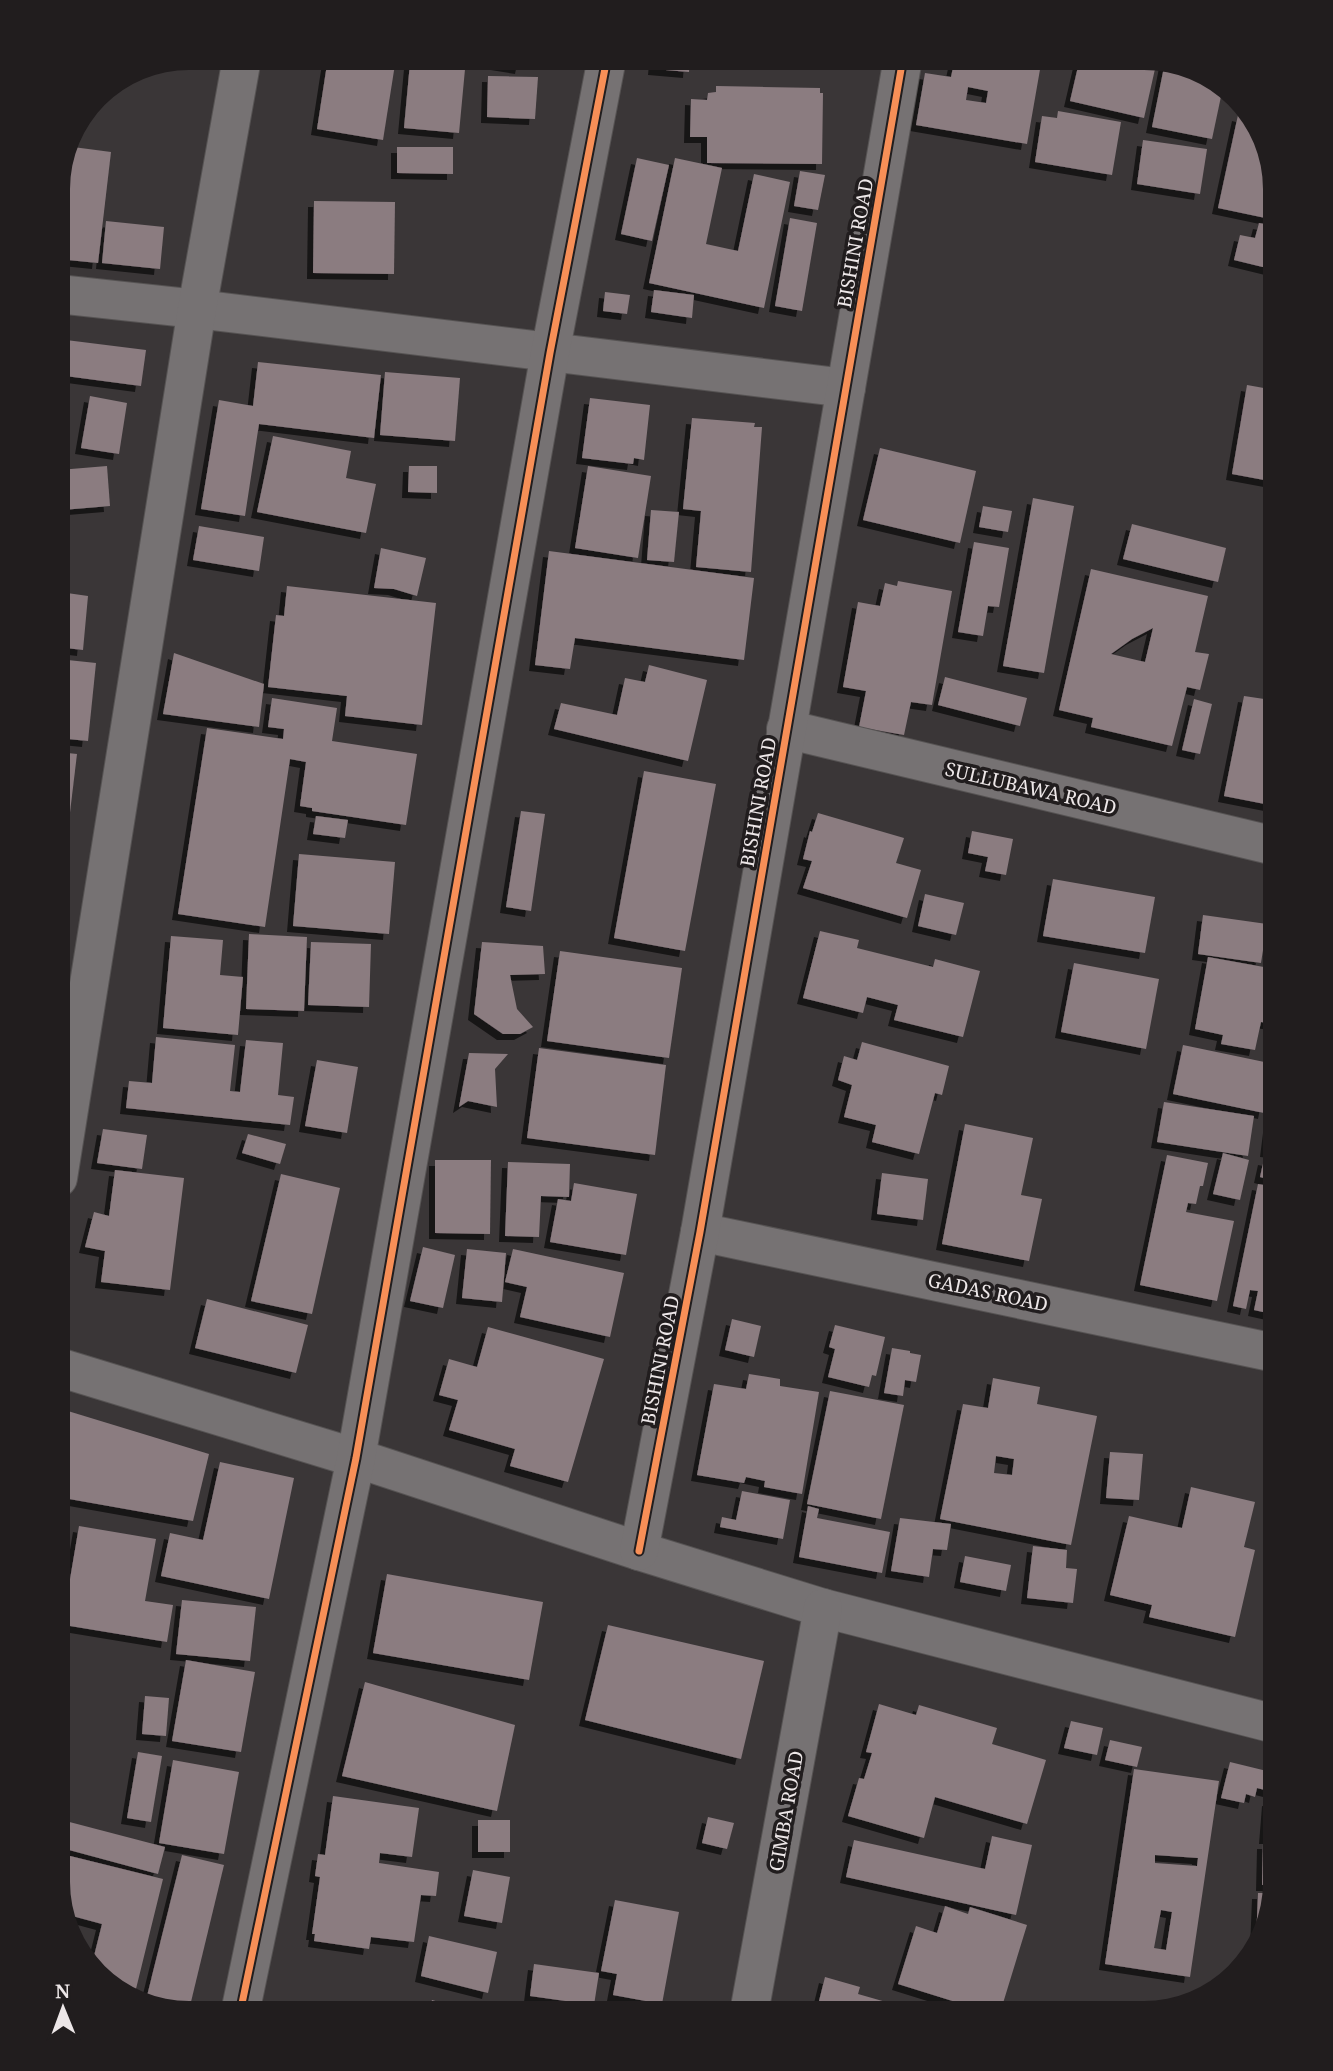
<svg xmlns="http://www.w3.org/2000/svg" width="1333" height="2071" font-family="'Noto Serif',serif">
  <defs>
    <filter id="shadow"><feDropShadow dx="-6" dy="6" stdDeviation="0" flood-color="#0009"/></filter>
  </defs>
  <rect width="100%" height="100%" fill="#3a3637"/>
  <g fill="#8b7c80" fill-rule="evenodd" filter="url(#shadow)">
    <polygon points="328,58 396,58 383,140 317,129"/>
    <polygon points="465,58 523,58 521,68 465,59"/>
    <polygon points="655,58 690,58 689,72 654,69"/>
    <path d="M955 58H1042L1027 144 916 125 925 73 951 77ZM968 87 988 91 986 103 966 100Z"/>
    <polygon points="1080,58 1157,60 1144,118 1070,101"/>
    <polygon points="1165,62 1216,80 1223,87 1212,139 1152,127"/>
    <polygon points="410,63 465,69 459,133 404,128"/>
    <polygon points="488,76 538,77 535,119 487,117"/>
    <polygon points="716,86 820,88 820,93 823,93 822,164 707,163 707,137 690,137 691,99 707,100 708,93 716,92"/>
    <polygon points="1058,111 1121,122 1112,175 1035,162 1042,116 1057,118"/>
    <polygon points="1238,115 1250,118 1262,131 1275,189 1275,220 1218,208"/>
    <polygon points="1143,140 1207,149 1200,194 1137,184"/>
    <polygon points="73,147 111,152 98,263 58,259 58,181"/>
    <polygon points="397,147 453,147 453,174 397,173"/>
    <polygon points="637,158 669,165 652,241 621,234"/>
    <polygon points="675,158 722,168 706,244 738,251 754,174 790,182 764,308 649,283"/>
    <polygon points="800,171 825,175 818,210 794,206"/>
    <polygon points="314,201 395,202 394,274 313,273"/>
    <polygon points="790,218 817,223 802,311 775,306"/>
    <polygon points="106,221 164,227 160,269 102,263"/>
    <polygon points="1259,223 1275,226 1275,270 1234,260 1240,235 1255,238"/>
    <polygon points="654,290 694,295 692,318 651,312"/>
    <polygon points="605,292 630,295 627,314 603,311"/>
    <polygon points="58,339 146,350 141,386 58,375"/>
    <polygon points="258,362 381,375 374,438 259,424 245,516 201,509 219,400 253,406"/>
    <polygon points="385,372 460,378 455,441 380,435"/>
    <polygon points="1247,385 1275,390 1275,482 1232,474"/>
    <polygon points="90,396 127,403 119,454 81,448"/>
    <polygon points="590,398 650,405 644,460 634,458 633,464 582,458"/>
    <polygon points="692,418 755,423 754,427 762,427 751,572 696,567 701,511 683,509"/>
    <polygon points="273,436 351,451 346,478 376,484 366,533 257,512"/>
    <polygon points="880,448 976,471 960,543 863,520"/>
    <polygon points="107,466 110,506 62,510 59,470"/>
    <polygon points="409,466 437,466 437,493 408,492"/>
    <polygon points="588,466 651,476 638,558 575,548"/>
    <polygon points="1033,498 1074,506 1044,673 1003,666"/>
    <polygon points="983,506 1012,511 1008,532 979,527"/>
    <polygon points="651,510 679,512 674,562 647,560"/>
    <polygon points="1132,524 1226,548 1218,582 1123,559"/>
    <polygon points="199,526 264,537 259,571 193,560"/>
    <polygon points="974,542 1009,548 999,607 988,606 983,636 958,632"/>
    <polygon points="58,548 64,549 60,592 88,596 83,650 58,647"/>
    <polygon points="381,548 426,558 417,596 394,589 374,588"/>
    <polygon points="549,551 754,578 744,660 575,638 570,669 535,665"/>
    <path d="M1091 569 1208 596 1195 652 1209 654 1200 690 1187 687 1172 746 1091 727 1093 718 1059 710ZM1153 628 1145 662 1111 654 1132 639Z"/>
    <polygon points="898,581 952,591 932,705 911,702 904,735 859,727 866,691 843,687 858,602 880,606 885,583 897,586"/>
    <polygon points="287,586 436,603 422,725 345,716 347,696 268,687 276,615 284,616"/>
    <polygon points="174,653 264,684 259,727 163,714"/>
    <polygon points="58,659 96,663 88,741 58,738"/>
    <polygon points="649,665 707,680 688,761 554,729 561,703 617,715 625,678 645,682"/>
    <polygon points="945,677 1027,698 1020,726 938,705"/>
    <polygon points="1274,683 1275,806 1224,796 1244,696 1271,700"/>
    <polygon points="272,698 337,708 332,741 417,754 406,825 312,811 312,808 300,806 306,762 290,759 265,927 178,914 207,728 283,739 284,729 268,727"/>
    <polygon points="1194,699 1212,704 1200,754 1182,750"/>
    <polygon points="58,752 77,754 66,846 58,845"/>
    <polygon points="644,771 716,784 685,951 614,938"/>
    <polygon points="521,811 545,814 531,911 506,907"/>
    <polygon points="818,813 904,838 896,863 921,870 907,918 803,888 812,861 803,859 810,831 812,832"/>
    <polygon points="316,816 348,820 345,838 313,834"/>
    <polygon points="972,831 1013,839 1006,875 985,871 988,857 968,853"/>
    <polygon points="299,854 395,862 389,934 293,926"/>
    <polygon points="1053,879 1155,897 1145,953 1043,936"/>
    <polygon points="925,894 964,903 956,935 918,926"/>
    <polygon points="1203,915 1267,924 1261,963 1198,954"/>
    <polygon points="820,931 859,940 857,948 933,967 935,959 980,971 963,1037 894,1020 898,1005 867,997 863,1013 803,998"/>
    <polygon points="249,934 307,937 304,1011 246,1009"/>
    <polygon points="171,936 223,940 220,975 243,977 238,1035 163,1028"/>
    <polygon points="311,942 371,944 369,1007 308,1005"/>
    <polygon points="482,942 543,946 545,974 510,975 517,1009 533,1027 520,1034 503,1034 474,1014"/>
    <polygon points="560,951 682,968 669,1058 547,1041"/>
    <polygon points="1208,957 1275,969 1275,1024 1261,1022 1255,1050 1221,1044 1223,1035 1195,1029"/>
    <polygon points="1074,963 1159,979 1146,1049 1061,1032"/>
    <polygon points="156,1037 235,1045 230,1091 240,1092 246,1040 283,1043 278,1095 294,1097 290,1125 126,1108 129,1081 152,1083"/>
    <polygon points="862,1042 949,1066 942,1095 935,1093 919,1154 872,1142 876,1125 844,1117 852,1085 838,1080 844,1056 857,1060"/>
    <polygon points="1183,1045 1274,1064 1264,1113 1173,1094"/>
    <polygon points="539,1048 666,1065 655,1155 527,1138"/>
    <polygon points="469,1053 508,1054 495,1069 497,1107 468,1101 459,1107"/>
    <polygon points="317,1060 358,1067 347,1133 305,1126"/>
    <polygon points="1164,1102 1254,1116 1248,1156 1157,1142"/>
    <polygon points="965,1124 1033,1138 1021,1195 1042,1199 1029,1261 942,1244"/>
    <polygon points="1269,1127 1275,1128 1275,1152 1266,1151"/>
    <polygon points="103,1129 147,1135 142,1169 97,1163"/>
    <polygon points="248,1134 286,1144 280,1164 242,1153"/>
    <polygon points="1223,1153 1249,1160 1240,1200 1213,1194"/>
    <polygon points="1167,1155 1208,1163 1203,1186 1200,1186 1196,1204 1188,1203 1186,1212 1234,1221 1217,1301 1140,1285"/>
    <polygon points="1264,1159 1275,1161 1275,1181 1260,1177"/>
    <polygon points="435,1160 491,1160 490,1234 435,1233"/>
    <polygon points="508,1162 570,1164 569,1197 541,1196 539,1237 505,1236"/>
    <polygon points="115,1170 184,1178 170,1290 101,1282 105,1251 85,1247 94,1212 109,1216"/>
    <polygon points="882,1173 928,1179 923,1220 877,1214"/>
    <polygon points="281,1174 340,1188 312,1314 251,1301"/>
    <polygon points="574,1183 637,1194 626,1255 550,1242 558,1199 571,1201"/>
    <polygon points="1258,1184 1275,1187 1275,1300 1272,1314 1254,1310 1258,1291 1250,1290 1246,1309 1233,1306"/>
    <polygon points="423,1247 455,1255 443,1308 410,1301"/>
    <polygon points="467,1249 506,1253 502,1302 462,1298"/>
    <polygon points="513,1249 624,1273 610,1337 520,1317 527,1287 505,1282"/>
    <polygon points="207,1299 308,1325 296,1373 195,1348"/>
    <polygon points="732,1319 761,1326 754,1357 725,1350"/>
    <polygon points="835,1325 885,1337 876,1376 872,1375 869,1387 828,1377 835,1349 829,1347"/>
    <polygon points="488,1327 604,1359 568,1482 510,1466 515,1449 449,1430 458,1400 439,1395 449,1359 477,1367"/>
    <polygon points="892,1348 910,1351 910,1353 921,1355 916,1382 905,1380 903,1396 884,1393"/>
    <polygon points="749,1374 780,1379 780,1386 819,1392 802,1494 764,1487 765,1481 746,1477 744,1483 697,1475 714,1384 746,1389"/>
    <path d="M993 1378 1040 1387 1037 1404 1097 1416 1071 1545 940 1519 963 1404 988 1408ZM996 1456 1014 1459 1012 1475 994 1473Z"/>
    <polygon points="830,1391 904,1405 881,1519 807,1504"/>
    <polygon points="58,1408 209,1454 193,1521 58,1497"/>
    <polygon points="1110,1452 1143,1454 1139,1500 1106,1498"/>
    <polygon points="220,1462 294,1478 269,1599 161,1576 170,1533 203,1540"/>
    <polygon points="1191,1487 1255,1502 1244,1547 1255,1550 1235,1637 1149,1617 1152,1605 1110,1595 1129,1516 1182,1528"/>
    <polygon points="742,1491 790,1500 783,1539 720,1527 722,1517 736,1520"/>
    <polygon points="808,1506 819,1509 817,1518 890,1532 882,1573 799,1557"/>
    <polygon points="900,1518 951,1524 947,1550 933,1549 929,1577 891,1571"/>
    <polygon points="79,1526 156,1539 145,1601 173,1605 167,1642 58,1624 58,1589 68,1591"/>
    <polygon points="1033,1546 1067,1550 1066,1568 1077,1569 1073,1603 1027,1598"/>
    <polygon points="965,1556 1011,1565 1006,1591 960,1582"/>
    <polygon points="387,1574 543,1602 529,1680 373,1653"/>
    <polygon points="182,1600 256,1607 250,1661 176,1654"/>
    <polygon points="608,1625 764,1661 741,1759 585,1720"/>
    <polygon points="186,1660 255,1672 241,1752 172,1741"/>
    <polygon points="365,1682 515,1725 497,1811 342,1776"/>
    <polygon points="145,1696 169,1698 166,1736 142,1734"/>
    <polygon points="879,1704 916,1715 919,1705 997,1728 992,1744 1046,1760 1027,1824 935,1797 924,1838 848,1816 859,1778 864,1779 872,1753 866,1752"/>
    <polygon points="1071,1721 1103,1728 1097,1755 1064,1748"/>
    <polygon points="1110,1740 1142,1747 1137,1767 1105,1760"/>
    <polygon points="138,1752 162,1756 151,1822 127,1818"/>
    <polygon points="173,1760 239,1772 224,1854 159,1843"/>
    <polygon points="1230,1762 1275,1773 1273,1792 1257,1788 1255,1797 1246,1794 1244,1803 1221,1798"/>
    <path d="M1134 1769 1219 1781 1190 1977 1105 1964ZM1155 1855 1198 1858 1197 1866 1155 1863ZM1161 1910 1172 1912 1166 1950 1154 1948Z"/>
    <polygon points="333,1796 419,1808 412,1857 380,1853 379,1863 439,1872 436,1896 421,1895 414,1942 371,1937 369,1949 314,1941 315,1934 312,1934 320,1877 315,1876 318,1854 325,1855"/>
    <polygon points="1268,1800 1275,1801 1275,1838 1265,1838"/>
    <polygon points="708,1817 734,1823 727,1849 702,1843"/>
    <polygon points="58,1819 165,1847 158,1874 58,1847"/>
    <rect x="478" y="1820" width="32" height="32"/>
    <polygon points="992,1836 1032,1845 1016,1915 846,1877 854,1840 985,1869"/>
    <polygon points="1263,1843 1275,1843 1274,1885 1262,1885"/>
    <polygon points="58,1853 163,1879 134,1997 117,1991 92,1964 102,1924 65,1914 58,1882"/>
    <polygon points="182,1855 224,1865 190,2006 147,1996"/>
    <polygon points="473,1870 510,1877 502,1923 464,1916"/>
    <polygon points="1258,1893 1272,1893 1257,1942 1256,1942"/>
    <polygon points="615,1900 679,1912 662,2004 613,1995 617,1974 601,1971"/>
    <polygon points="945,1906 968,1914 970,1907 1027,1925 1000,2013 991,2013 898,1984 916,1926 937,1933"/>
    <polygon points="429,1936 497,1952 488,1993 421,1976"/>
    <polygon points="534,1964 599,1973 594,2005 530,1996"/>
    <polygon points="825,1977 860,1987 858,1994 893,2004 891,2013 813,2013 814,2008 817,2009"/>
    <polygon points="432,2000 473,2012 472,2013 428,2013"/>
    <polygon points="933,2001 972,2011 971,2013 902,2013 903,2006 912,2009 913,2002 932,2007"/>
    <polygon points="337,2004 382,2012 382,2013 336,2013"/>
  </g>
  <g fill="none" stroke-linecap="round" stroke-linejoin="round">
    <g stroke="#565353" stroke-width="40">
      <g id="street">
        <polyline points="58,294 197,309 846,388"/>
        <polyline points="786,729 1275,846"/>
        <polyline points="58,1178 197,309 242,58"/>
        <polyline points="700,1232 1275,1353"/>
        <polyline points="58,1367 356,1458 639,1551 823,1608 1275,1724"/>
        <polyline points="639,1551 700,1232 903,58"/>
        <polyline points="240,2013 356,1458 550,353 607,58"/>
        <polyline points="749,2013 823,1608"/>
      </g>
    </g>
    <use href="#street" stroke="#767273" stroke-width="38"/>
    <g stroke="#211d1e" stroke-width="11">
      <g id="cycleway">
        <polyline points="639,1551 700,1232 903,58"/>
        <polyline points="240,2013 356,1458 550,353 607,58"/>
      </g>
    </g>
    <use href="#cycleway" stroke="#f78f57" stroke-width="7"/>
  </g>
  <g text-anchor="middle" stroke-width="7" stroke-linejoin="round" paint-order="stroke">
    <g font-size="19" fill="#ede7e8" stroke="#211d1e">
      <text transform="translate(855 243) rotate(-80)" y="7">BISHINI ROAD</text>
      <text transform="translate(1031 788) rotate(13)" y="7">SULLUBAWA ROAD</text>
      <text transform="translate(758 802) rotate(-80)" y="7">BISHINI ROAD</text>
      <text transform="translate(988 1292) rotate(12)" y="7">GADAS ROAD</text>
      <text transform="translate(660 1360) rotate(-79)" y="7">BISHINI ROAD</text>
      <text transform="translate(786 1811) rotate(-80)" y="7">GIMBA ROAD</text>
    </g>
  </g>
  <path d="M0 0H1333V2071H0ZM189 70H1144A119 119 0 0 1 1263 189V1882A119 119 0 0 1 1144 2001H189A119 119 0 0 1 70 1882V189A119 119 0 0 1 189 70Z" fill="#211d1e" fill-rule="evenodd"/>
  <g transform="translate(63 2008) rotate(359)" stroke="#211d1e" stroke-width="5" paint-order="stroke">
  <path d="M0-5L12 26L0 18L-12 26Z" fill="#ede7e8"/>
  <text y="-10" font-size="19" font-weight="bold" text-anchor="middle" fill="#ede7e8">N</text>
  </g>
</svg>
